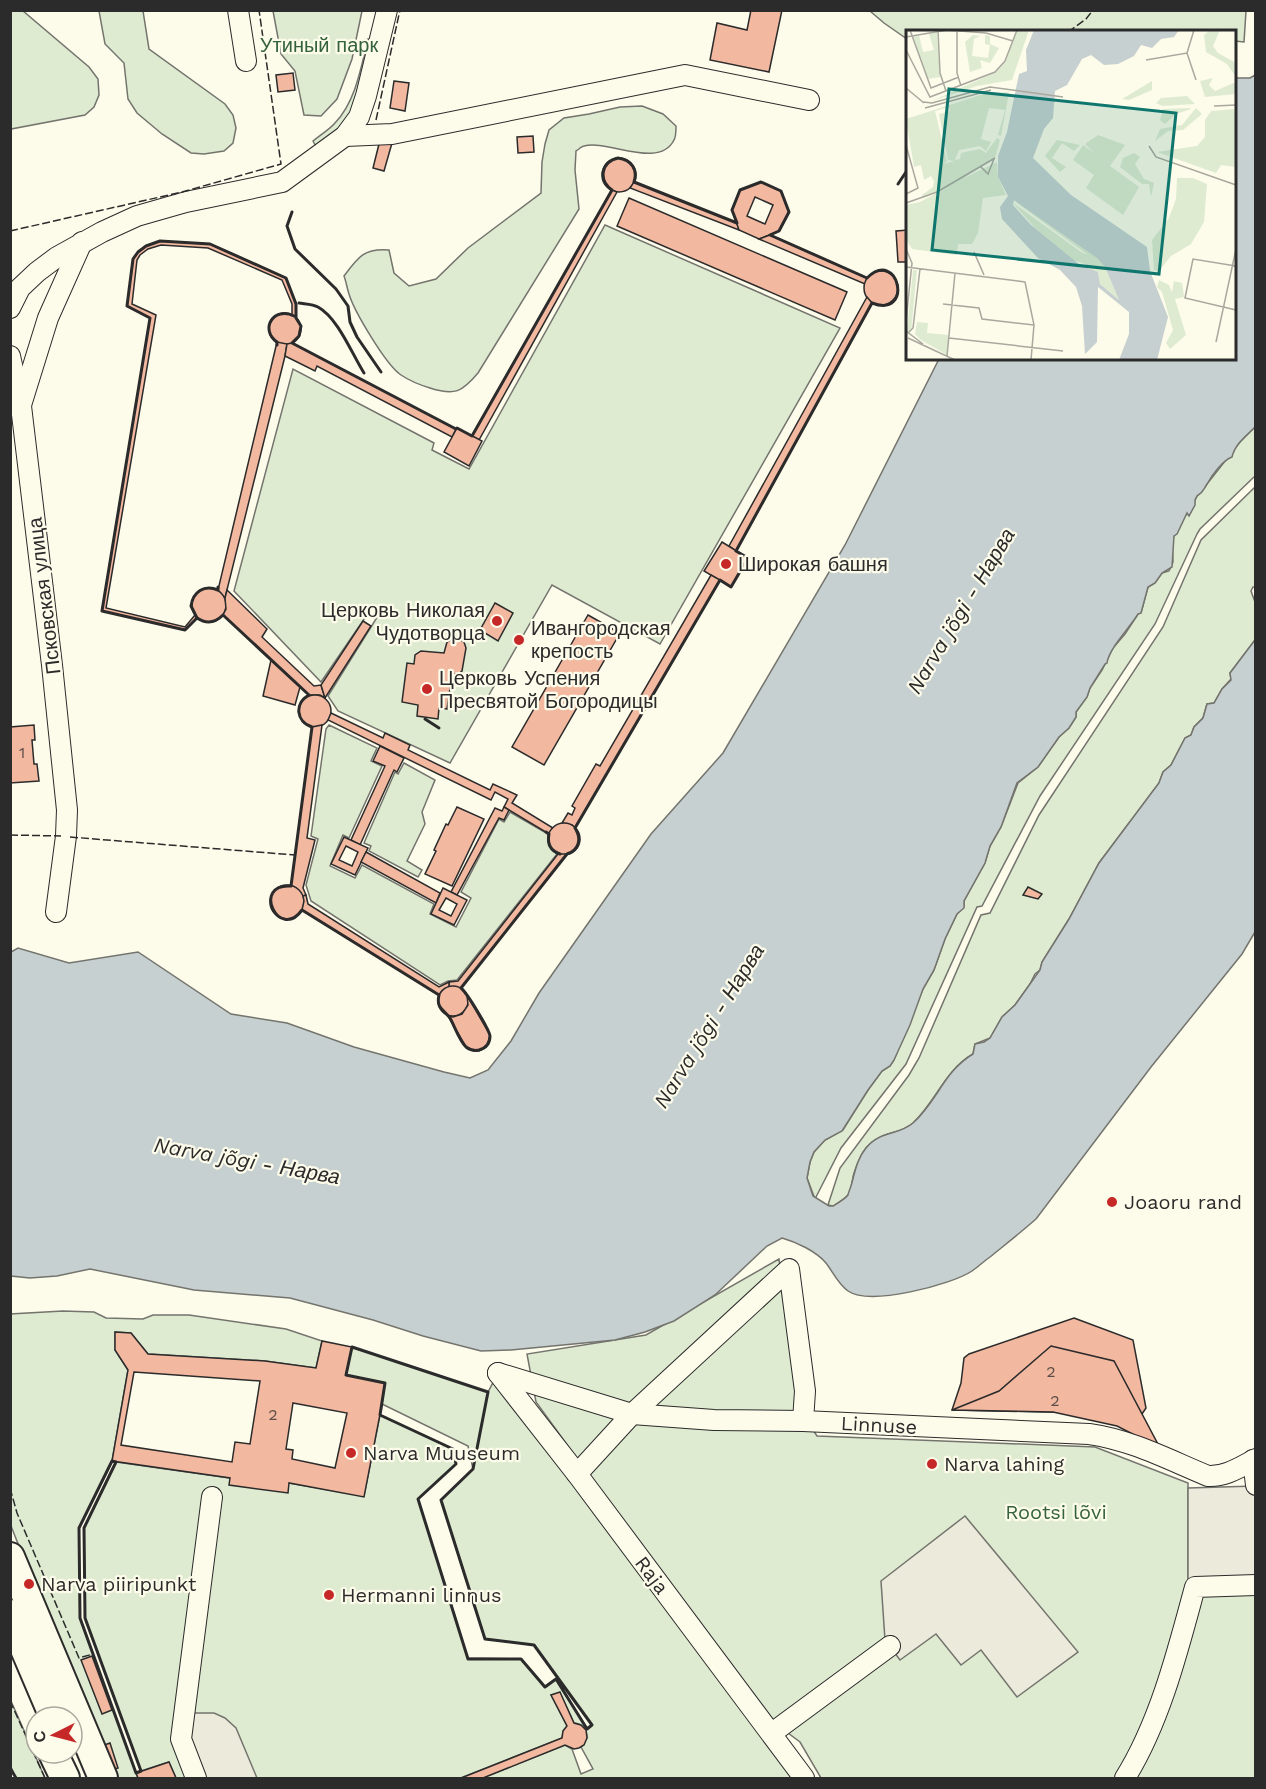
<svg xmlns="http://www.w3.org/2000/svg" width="1266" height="1789" font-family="'Work Sans',sans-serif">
  <rect width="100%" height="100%" fill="#fdfbea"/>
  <g fill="#deebd1" stroke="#74746e" stroke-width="1.5">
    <polygon points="11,10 23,11 89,67 98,79 99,95 94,107 85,115 11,129"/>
    <polygon points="99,11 143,11 149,49 225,104 233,115 236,128 233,143 224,151 204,154 191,153 162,134 137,113 128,99 124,63 105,44"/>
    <polygon points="273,11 362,11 352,59 337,99 321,116 304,115 295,71 281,54"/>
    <polygon points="870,11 1246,11 1244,42 1235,41 1234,32 908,32 907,39 884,23"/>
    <path d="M368 39 376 41 354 115 318 150 313 141C320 135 329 130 335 123 356 101 361 67 368 39Z"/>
    <path d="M642 106 663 114 676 126C676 130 676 137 674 140 659 170 607 139 584 146 582 146 578 150 576 151L575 170 579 209 478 373C462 392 455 396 430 388 420 385 410 381 401 375 386 365 354 311 349 294 347 288 346 281 344 276 358 257 364 248 389 250L394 273 409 286 436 279 468 248 541 193 542 162 545 144 549 130 564 118 589 114 620 107Z"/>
    <polygon points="605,225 840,328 660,644 552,585 450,763 338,711 328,696 381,611 373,606 321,682 234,591 293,369 434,443 432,450 469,469"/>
    <path d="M1255 427V476L1200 529 1197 534 1155 624 1040 796 982 906 977 907 906 1064 841 1148 815 1199 807 1178 810 1162 814 1152 825 1140 843 1130 868 1090 882 1071 890 1066 894 1060 923 989 934 970 945 939 957 914 964 906V901L985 863 990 846 1001 827 1018 783 1038 767 1059 737 1069 728 1076 717V712L1087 697 1090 688 1102 670 1113 648 1125 634 1138 614 1141 613 1148 587 1155 583 1162 573 1169 571 1173 562 1172 542 1174 536 1187 513 1189 515C1193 509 1194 501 1197 496 1201 491 1204 489 1207 484L1240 442Z"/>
    <path d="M1255 487 1256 587H1253L1251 591 1255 602V640L1230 673 1231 679 1222 689 1214 703 1207 704 1203 718 1194 727 1191 735 1185 738 1171 765 1163 772 1159 783 1099 863 1069 919 1042 962 1040 970 1035 974 1030 984 1015 1005 1002 1017 990 1038 975 1044 973 1054C944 1071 936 1102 913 1123 898 1136 881 1130 866 1148 860 1155 857 1164 854 1173 852 1179 852 1189 848 1195 845 1199 838 1203 833 1206L828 1205 840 1168 909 1075 919 1058 981 915 990 913 1039 815 1163 627 1201 540Z"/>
    <path d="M329 725 377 748 371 761 382 766 349 838 343 835 330 866 355 878 362 865 434 904 430 914 456 927 471 898 461 892 499 819 504 822 510 812 548 834C547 843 550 849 557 854L457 980 448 981 440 985 311 901 306 885 318 839 311 836 326 729Z"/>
    <polygon points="404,763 435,780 422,812 425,824 407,861 422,870 418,877 369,851 371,846 364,843 395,772 398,774"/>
    <polygon points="779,1259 797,1405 817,1436 1095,1447 1188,1483 1188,1579 1255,1591 1255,1778 821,1778 800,1742 764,1715 536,1402 527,1354 646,1335"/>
    <polygon points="63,1311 94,1312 106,1318 143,1319 153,1315 189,1315 286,1329 322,1341 316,1368 265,1361 148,1354 131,1333 115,1332 115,1350 128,1370 112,1461 79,1528 80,1618 138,1778 111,1778 11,1526 10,1314"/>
    <path d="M352 1347 488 1392 498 1373 804 1778H482L565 1745 572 1749 581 1774 593 1769 581 1747 587 1738C587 1730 583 1724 574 1723L560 1693 551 1695 567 1726 563 1731 562 1738 461 1778H176L169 1762 141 1771 85 1618 84 1528 116 1462 230 1478 289 1483 364 1496 380 1415 453 1449 456 1464 418 1499 468 1658 521 1659 544 1687 556 1679 587 1728 592 1725 534 1645 485 1639 441 1500 473 1469 468 1446 382 1404 384 1383 346 1375Z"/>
    <polygon points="11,1701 45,1778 16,1778 11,1767"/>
  </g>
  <g fill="#eceadb" stroke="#74746e" stroke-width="1.5">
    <polygon points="1255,1486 1255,1591 1202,1594 1188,1579 1188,1488"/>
    <polygon points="965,1516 1078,1652 1017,1697 981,1650 961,1665 936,1634 900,1660 885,1640 881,1581"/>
    <polygon points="192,1713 214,1713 225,1718 236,1728 257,1778 193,1778 185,1757"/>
  </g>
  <path fill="#c7d0d0" stroke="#74746e" stroke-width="1.5" d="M1255 75V427C1246 436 1235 444 1232 457 1223 460 1212 475 1207 484 1203 490 1204 492 1197 496L1195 500V505L1189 516 1187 513 1177 534 1174 536 1172 567 1162 573 1155 583 1148 587 1141 613 1138 614C1129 629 1109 648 1107 663L1105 664 1090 688 1087 697 1076 712V717L1069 728 1059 737 1038 767 1017 783 1001 827 990 846 985 863 964 901V908L957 914 945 939 934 970 923 989 910 1025 894 1060 890 1066 882 1071 868 1090 842 1131 825 1140 814 1152 810 1162 807 1178 813 1196 829 1206H833C838 1203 845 1199 848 1195 848 1194 851 1186 851 1186 855 1172 857 1159 866 1148 881 1130 898 1136 913 1123 937 1102 944 1071 973 1054L975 1044 984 1042 990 1038 1002 1017 1015 1005 1040 970 1042 962 1069 919 1099 863 1159 783 1163 772 1171 765 1185 738 1191 735 1194 727 1203 718 1207 704 1214 703 1222 689 1231 680 1230 673 1255 640V932L1242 954 1151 1067 1036 1219C1020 1233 1006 1244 990 1257 984 1261 978 1267 972 1271 951 1285 870 1306 848 1291 838 1284 833 1272 826 1263 816 1251 796 1242 782 1238L767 1246 715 1295 674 1321 645 1332 615 1340 511 1350 481 1351 423 1336 373 1320 290 1298 194 1290 90 1269 57 1276 30 1278 11 1276V952L18 948 69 963 138 952 231 1014 287 1023 354 1047 444 1072 470 1078 488 1070 511 1041 539 993 651 834 723 753 845 545 939 359 1234 358 1235 78H1250Z"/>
  <g fill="#f2b8a0" stroke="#2b2b2b" stroke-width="1.5" fill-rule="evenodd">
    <polygon points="751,10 782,10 769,72 710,60 717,23 747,30"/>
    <polygon points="293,73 295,90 278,92 276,75"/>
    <polygon points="394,81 409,83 405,111 390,108"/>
    <polygon points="533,136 534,152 518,153 517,137"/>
    <polygon points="380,140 392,143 384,171 373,168"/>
    <circle cx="619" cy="175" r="17"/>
    <polygon points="634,182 737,223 739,230 630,188"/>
    <path d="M761 182 781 191 789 212 779 231 759 239 739 230 732 210 740 190ZM755 197 773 205 765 224 747 216Z"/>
    <polygon points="612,190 617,192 479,440 472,436"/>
    <polygon points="629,198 847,292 835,320 617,226"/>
    <polygon points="908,230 908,262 898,262 896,231"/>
    <polygon points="770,235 867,278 865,284 759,239"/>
    <polygon points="160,241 210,244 286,278 296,304 296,318 292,315 292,304 282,280 208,248 161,245 148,249 140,255 137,260 132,304 156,315 106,608 185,627 195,615 197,618 185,630 102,611 150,318 127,306 133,259 138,252 146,246"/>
    <circle cx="881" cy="288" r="17"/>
    <polygon points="867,297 872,303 736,551 729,546"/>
    <circle cx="285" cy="329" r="16"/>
    <polygon points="277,342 287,344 285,356 225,598 218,590"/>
    <polygon points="292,343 456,429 452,437 317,366 315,371 285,356 287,344"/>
    <polygon points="457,428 482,441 469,466 444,452"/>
    <polygon points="722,542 748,558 731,587 704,571"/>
    <polygon points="711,575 720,580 575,828 572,825 562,823 568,813 572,815 575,808 572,806 596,764 600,766"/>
    <circle cx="209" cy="605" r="17"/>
    <polygon points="227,590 267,629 262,637 314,686 321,685 325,698 320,695 309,695 223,615 226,609 225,598"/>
    <polygon points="495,603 513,613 498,641 480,630"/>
    <polygon points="588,615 620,633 544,765 512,747"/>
    <polygon points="363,621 371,626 325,698 321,685"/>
    <polygon points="456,637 464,642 466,648 462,671 458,674 452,674 447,709 439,708 438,719 417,716 418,705 402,702 407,663 414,664 415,655 421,651 444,653 447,642"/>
    <polygon points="271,660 300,687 295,705 263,696"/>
    <circle cx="315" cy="711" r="16"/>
    <polygon points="331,713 383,738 385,733 410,745 408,750 490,790 493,784 517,795 512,803 553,828 549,834 504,807 508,799 495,792 491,800 328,720"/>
    <polygon points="34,725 35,740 32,740 34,764 37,764 39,781 10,783 10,727"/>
    <polygon points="322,725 307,838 315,840 303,888 306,895 303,896 296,888 291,886 312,727"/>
    <polygon points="380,746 404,758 397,772 394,770 360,845 351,840 385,766 373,761"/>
    <polygon points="457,807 484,819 452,886 425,874 436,851 434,850 446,824 448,825"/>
    <polygon points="504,807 509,810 504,820 499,818 457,895 451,892 495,808 502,811"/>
    <circle cx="564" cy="839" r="16"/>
    <path d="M344 837 368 848 355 875 331 864ZM346 846 358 852 352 866 339 860Z"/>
    <polygon points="366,852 440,893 436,903 361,862"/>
    <polygon points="558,854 567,854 461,988 449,987 449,982 458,981"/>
    <circle cx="287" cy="902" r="17"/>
    <polygon points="1028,887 1042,894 1038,899 1023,895"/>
    <path d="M443 888 467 900 454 925 431 914ZM446 898 457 904 451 916 439 910Z"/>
    <polygon points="306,895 308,904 439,987 449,982 449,987 442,991 439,995 302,910 304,901 303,896"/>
    <circle cx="453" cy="1001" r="15"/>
    <polygon points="467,995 490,1035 488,1043 486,1047 479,1051 474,1051 466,1047 448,1016 453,1017 462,1014 468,1005"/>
    <polygon points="1074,1318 1133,1340 1146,1408 1142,1414 952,1410 961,1383 964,1358 969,1354"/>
    <path d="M115 1332 131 1333 148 1354 265 1361 316 1368 322 1341 352 1347 346 1375 385 1383 382 1404 364 1497 289 1483 288 1493 229 1485 230 1478 112 1461 128 1370 115 1350ZM134 1372 260 1381 250 1444 235 1442 232 1462 121 1445ZM293 1403 347 1413 335 1468 292 1459 293 1450 286 1449Z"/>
    <polygon points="1051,1346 1114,1361 1160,1448 1117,1426 1053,1412 952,1410 999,1391"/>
    <polygon points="92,1656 112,1710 102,1714 81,1660"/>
    <polygon points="560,1692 574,1723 581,1725 586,1730 587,1738 584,1745 579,1748 574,1749 565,1745 483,1778 461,1778 562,1738 563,1731 567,1726 551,1695"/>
    <polygon points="110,1743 118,1768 105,1772 96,1748"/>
    <polygon points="169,1762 176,1778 138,1778 136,1773"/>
  </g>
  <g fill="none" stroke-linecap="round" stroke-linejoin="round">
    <g stroke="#2b2b2b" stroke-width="22">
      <g id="minor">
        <polyline points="238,10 246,61"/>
        <polyline points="345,136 392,134 685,75 809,100"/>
        <polyline points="10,308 20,288 37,272 57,257 102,232 137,216 186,202 282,182 345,136 359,117 366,96 387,10"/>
        <polyline points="10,356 21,406 52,665 67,810 66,836 56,912"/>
        <polyline points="21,405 48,318 82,242"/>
        <path d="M498 1373 632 1414 714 1420 803 1421 1089 1434C1132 1440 1169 1460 1208 1476 1226 1477 1240 1467 1256 1459"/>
        <polyline points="498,1373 577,1474 804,1778"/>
        <polyline points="1253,1460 1256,1485"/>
        <polyline points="577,1474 632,1414 789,1269 805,1391 803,1421"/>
        <polyline points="772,1733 890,1646"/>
        <polyline points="196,1778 181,1739 212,1497"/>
        <path d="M1125 1778C1160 1722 1178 1650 1195 1587L1256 1585"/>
      </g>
    </g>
    <g stroke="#2b2b2b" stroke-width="32">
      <g id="highway">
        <polyline points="10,1557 103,1778"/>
        <polyline points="10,1614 54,1717"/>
        <polyline points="53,1753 65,1778"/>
      </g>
    </g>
    <use href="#minor" stroke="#fdfbea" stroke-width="20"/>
    <use href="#highway" stroke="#fdfbea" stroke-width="28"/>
    <g stroke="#2b2b2b" stroke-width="1.5" stroke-dasharray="8 3" stroke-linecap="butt">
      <polyline points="1068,32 1086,19 1093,10"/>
      <polyline points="376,120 400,10"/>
      <polyline points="10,231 182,192 281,164 259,10"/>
      <polyline points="10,835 61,836"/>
      <polyline points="70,837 295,855"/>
      <polyline points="10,1488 17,1513 79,1658 93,1654"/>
      <polyline points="10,1701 45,1778"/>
    </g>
    <g stroke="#2b2b2b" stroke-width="3">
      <path d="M618 158C632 160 638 170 634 182L737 223 732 210 740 190 761 182 781 191 789 212 779 231 770 235 867 278C899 247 914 319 872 303L736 551 748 558 731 587 720 580 575 828C582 839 579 850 567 854L461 988C467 993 489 1029 490 1036 490 1043 486 1048 479 1050 475 1051 470 1050 466 1047 459 1040 455 1027 450 1018 443 1009 436 1008 439 995L302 910C279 942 251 883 291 886L312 727C296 722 294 703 309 695L223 615C215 623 206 624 197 618L185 630 102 611 150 318 127 306 133 259 138 252 146 246 160 241 210 244 286 278 296 304V318L301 326 299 336 292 343 456 429 457 428 472 436 612 190C598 180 601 162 618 158Z"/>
      <polyline points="898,184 908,169"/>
      <polyline points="292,212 287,226 295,249 336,289 348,306 350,322 357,337 381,372"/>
      <path d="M299 303C305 304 313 304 318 307 338 318 352 354 364 373"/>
      <path d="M277 345V342C259 329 274 306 294 316"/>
      <path d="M197 618 191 606C193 592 204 584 218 590V587"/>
      <polyline points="425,719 439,728"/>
      <path d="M546 832 549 834C547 844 551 851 560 854"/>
      <polygon points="352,1347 488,1392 473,1469 441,1500 485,1639 534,1645 592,1725 587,1729 556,1679 545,1687 521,1659 468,1659 418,1499 456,1464 453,1449 380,1415 385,1383 346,1375"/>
      <polygon points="112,1461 116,1462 84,1528 85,1618 141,1771 136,1773 80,1618 79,1528"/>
      <polyline points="10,1768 16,1778"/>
    </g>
  </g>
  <g fill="#c62828" stroke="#fdfbea" stroke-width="2">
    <circle cx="726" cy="564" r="6"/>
    <circle cx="497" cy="621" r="6"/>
    <circle cx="519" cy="640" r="6"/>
    <circle cx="427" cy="689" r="6"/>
    <circle cx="1112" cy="1202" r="6"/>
    <circle cx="351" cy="1453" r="6"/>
    <circle cx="932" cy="1464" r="6"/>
    <circle cx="29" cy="1584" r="6"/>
    <circle cx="329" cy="1595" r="6"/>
  </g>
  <g text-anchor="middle" stroke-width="4.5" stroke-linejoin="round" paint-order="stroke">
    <g font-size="16" fill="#5d4e48">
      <text x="22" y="758">1</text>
      <text x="1051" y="1377">2</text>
      <text x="1055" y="1406">2</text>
      <text x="273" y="1420">2</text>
    </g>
    <g font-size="20" fill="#34623c" stroke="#fdfbea">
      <text x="319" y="52">Утиный парк</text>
      <text x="1056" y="1519">Rootsi lõvi</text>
    </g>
    <g font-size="20" fill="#2b2b2b" stroke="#fdfbea" text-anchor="start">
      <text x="738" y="571">Широкая башня</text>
      <text x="485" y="617" text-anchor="end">Церковь Николая<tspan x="485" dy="23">Чудотворца</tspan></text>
      <text x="531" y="635">Ивангородская<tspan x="531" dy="23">крепость</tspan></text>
      <text x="439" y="685">Церковь Успения<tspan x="439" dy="23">Пресвятой Богородицы</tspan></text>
      <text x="1124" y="1209">Joaoru rand</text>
      <text x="363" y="1460">Narva Muuseum</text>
      <text x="944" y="1471">Narva lahing</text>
      <text x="41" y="1591">Narva piiripunkt</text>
      <text x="341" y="1602">Hermanni linnus</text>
    </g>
    <g font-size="20" fill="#2b2b2b" stroke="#fdfbea">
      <text transform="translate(44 596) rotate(-97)" y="7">Псковская улица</text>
      <text transform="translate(879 1425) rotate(3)" y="7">Linnuse</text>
      <text transform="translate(652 1575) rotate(53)" y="7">Raja</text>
    </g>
    <g font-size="21" font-style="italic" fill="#2b2b2b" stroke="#fdfbea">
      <text transform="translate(961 611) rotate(-59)" y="7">Narva jõgi - Нарва</text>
      <text transform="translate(709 1026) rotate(-58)" y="7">Narva jõgi - Нарва</text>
      <text transform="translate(247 1161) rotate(10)" y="7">Narva jõgi - Нарва</text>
    </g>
  </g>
  <g transform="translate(906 30)">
    <rect width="330" height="330" fill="#fdfbea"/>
    <path d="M111 0H123L106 50 71 56 26 71 90 42 100 31ZM304 0H314L307 16 312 23 330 33V47L321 34 300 22 298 5ZM31 2 34 47 22 49 7 6 13 5 17 22 28 20 23 4ZM67 5 74 6 68 9 66 26 82 28 84 15 79 14V5L84 6V14L93 18 84 33 74 30 76 38 64 42 59 12ZM307 48 303 55 309 61 330 52V64L299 67 294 51ZM246 51V60L223 70 216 69ZM103 62 95 106 92 105 99 80 83 78 75 109 85 112 80 121 74 116 53 120 49 130 54 129 55 123 74 119 80 123 91 108 94 110 89 128 56 149 91 132 92 147 100 165 77 168 72 203 66 214H52L51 225 6 219 0 209V175L14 172 42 157 18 168 16 165 27 157 28 151 25 146 18 150 15 135 8 137 0 89 81 63ZM43 77 44 81 33 84 42 130 48 131 38 134 41 131 29 81ZM281 66 289 74 256 76 250 73 255 68ZM290 78 296 84 277 100 262 101 249 111 254 99 276 95ZM257 79 283 78 285 79 270 84 259 94 254 90ZM330 79V137L315 135 310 143 251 122 291 116 299 107V90L305 81ZM192 105 219 115 204 136 233 157 217 185 180 158 188 145 167 130 177 115 188 123 179 114ZM151 110 174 115 168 121 156 113 146 128 160 137 154 142 139 126ZM228 123 234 127 229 134 238 149 248 153 245 167 243 154H236L214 137 217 128ZM271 148H287L301 154 298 192 285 214 265 226 253 241 248 240 246 210 263 188 270 169ZM107 170 113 171 191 228 199 237 213 270 194 254 192 242 190 245 179 234 167 230 129 198 106 172 175 222 182 225ZM7 240H11L5 302 1 300ZM253 250 263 255 266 262 268 251 276 253 277 259 278 267 269 269 280 305 264 319 260 313 267 300 256 262 251 257ZM11 292 22 293 21 303 43 305 41 325 15 310 9 304Z" fill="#deebd1" fill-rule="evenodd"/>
    <path d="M128 0H273L268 7 255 9 246 18 235 15 228 26 212 34 198 35 185 25 176 29 161 55 149 61 147 88 138 99 127 128 165 165 241 217 244 241 262 287 251 330H213L223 304V282L192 257 191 312 179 324 176 276 170 257 154 240 132 228 96 189 94 177 102 166 92 147V126L101 102 113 44 121 41 120 20ZM108 170 191 228 199 237 213 270 194 254 192 242 174 235 125 195 107 175Z" fill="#c7d0d0" fill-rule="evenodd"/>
    <path fill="none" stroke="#a9a89e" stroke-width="1.5" d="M4 0 25 58 53 47M32 0 34 43 40 61M51 2V43L55 56M0 7 41 0 80 3 107 11M0 20 24 67 89 42 99 31 111 0M281 23 288 0M240 30 281 23 290 50M0 58 18 73M17 72 26 73 84 57 157 67M308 76 330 75M19 78 85 60M0 115 12 158 0 164M243 116 250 127 330 155M75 137 82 144 88 129M0 173 31 162 89 128M0 219 6 233 0 291M68 222 78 245M330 236 287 229 279 268 330 280M0 237 119 252 128 295 125 330M37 274 73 278 76 289 128 295M0 301 17 314M2 303 7 298 14 239M2 308 49 330M43 308 157 321M310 312 330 219M41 326 49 243"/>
    <path fill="#0f766e" fill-opacity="0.15" stroke="#0f766e" stroke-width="3" d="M43 59 270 83 253 244 26 220Z"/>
    <rect width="330" height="330" fill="none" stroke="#2b2b2b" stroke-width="3"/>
  </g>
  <rect width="1266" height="1789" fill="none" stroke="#2b2b2b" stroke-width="24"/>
  <g transform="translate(54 1735) rotate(264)"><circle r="28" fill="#fdfbea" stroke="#a9a89e" stroke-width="1.5"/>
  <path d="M0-4.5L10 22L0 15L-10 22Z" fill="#c62828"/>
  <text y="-9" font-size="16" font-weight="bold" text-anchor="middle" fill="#2b2b2b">С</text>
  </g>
</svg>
